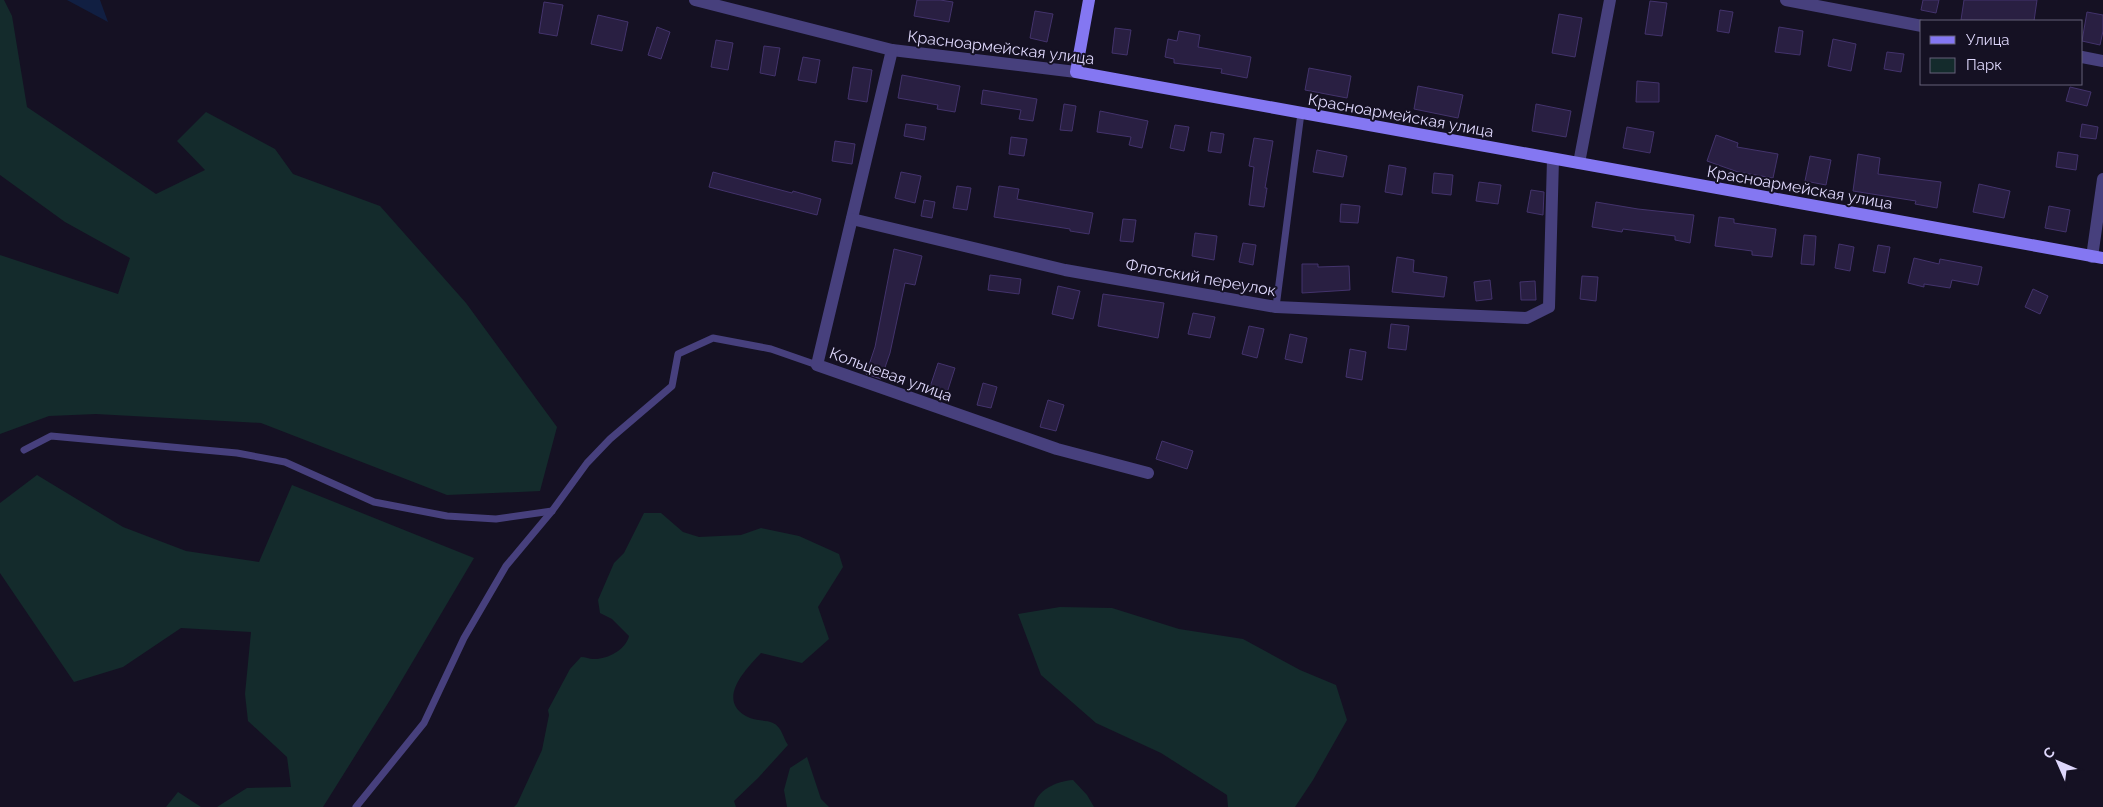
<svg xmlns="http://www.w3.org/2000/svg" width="2103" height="807" font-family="Raleway,sans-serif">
  <rect width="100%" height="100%" fill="#151123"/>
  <g fill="#142b2c">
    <polygon points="0,0 4,0 12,16 27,107 156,194 205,170 177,141 206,112 275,149 293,174 380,206 466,303 557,427 540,491 447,495 261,423 96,414 49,416 0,434 0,255 118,294 130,258 65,222 0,175"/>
    <polygon points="37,475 123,527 186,551 259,562 292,485 474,558 390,700 323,807 217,807 247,788 291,787 287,757 248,721 245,694 251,632 181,628 123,667 74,682 0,573 0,503"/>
    <path d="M644 513H661L683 532 699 537 741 535 761 528 799 536 839 554 843 567 818 607 829 639 802 663 761 653C745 670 714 702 750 718 757 721 766 720 773 723 782 727 783 738 788 745L758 778 734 801 736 807H514L517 804 542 750 549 715 548 710 570 669 581 657C586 657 589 659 593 659 606 660 626 650 629 636L612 619 600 613 598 600 614 563 624 553Z"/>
    <polygon points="1060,607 1112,608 1179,629 1243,639 1300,670 1336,685 1347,720 1313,780 1295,807 1228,807 1227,795 1161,753 1096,723 1041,675 1018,614"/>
    <polygon points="807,757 821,799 829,807 787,807 784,790 790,768"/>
    <path d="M1073 780 1087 795 1094 807H1034C1036 790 1057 781 1073 780Z"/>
    <polygon points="178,792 201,807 166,807"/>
  </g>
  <polygon fill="#111f42" points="67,0 100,0 108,22"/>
  <g fill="#291f42" stroke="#43336c">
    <polygon points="917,0 940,0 953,2 949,22 914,16"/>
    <polygon points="1923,0 1939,0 1936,13 1921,10"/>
    <polygon points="1964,0 2037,0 2034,21 1961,20"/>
    <polygon points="1650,1 1667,3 1662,36 1645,34"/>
    <polygon points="544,2 563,5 557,36 539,33"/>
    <polygon points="1720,10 1733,12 1729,33 1717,31"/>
    <polygon points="1035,11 1053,14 1047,42 1030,38"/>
    <polygon points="2087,12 2103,15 2103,31 2100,45 2082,41"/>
    <polygon points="1559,14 1582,18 1575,57 1552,53"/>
    <polygon points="598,15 628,22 622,51 591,44"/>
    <polygon points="657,27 670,32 661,59 648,55"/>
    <polygon points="1779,27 1803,31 1800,55 1775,52"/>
    <polygon points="1115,28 1131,30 1127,55 1112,53"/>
    <polygon points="1179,31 1200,35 1198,47 1251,57 1247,78 1221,73 1222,69 1174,63 1174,59 1165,57 1168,39 1177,41"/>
    <polygon points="1833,39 1856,44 1851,71 1828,66"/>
    <polygon points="716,40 733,43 728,70 711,67"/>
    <polygon points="764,46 780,48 775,76 760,73"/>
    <polygon points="1887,52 1904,54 1901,72 1884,69"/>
    <polygon points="803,57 820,60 816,83 798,80"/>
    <polygon points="853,67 872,70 867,102 848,99"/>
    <polygon points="1309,68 1351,76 1347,98 1305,90"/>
    <polygon points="902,75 960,86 955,112 937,109 938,105 898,98"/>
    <polygon points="1637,81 1659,83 1659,102 1636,102"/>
    <polygon points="1418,86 1463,95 1458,118 1414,109"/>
    <polygon points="2070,87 2091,92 2087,106 2066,101"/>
    <polygon points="983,90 1037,99 1033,121 1019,119 1021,110 981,104"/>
    <polygon points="1064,104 1076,106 1072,131 1060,130"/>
    <polygon points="1536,104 1571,111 1566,137 1532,131"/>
    <polygon points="1100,111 1148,121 1142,148 1129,145 1131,137 1097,132"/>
    <polygon points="906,124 926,127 924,140 904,136"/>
    <polygon points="2082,124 2098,127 2096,139 2080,137"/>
    <polygon points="1175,125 1189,127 1184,151 1170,148"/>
    <polygon points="1627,127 1654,132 1650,153 1623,148"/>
    <polygon points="1211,132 1224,134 1221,153 1208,151"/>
    <polygon points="1716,135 1738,143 1737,147 1778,154 1773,178 1738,172 1707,161"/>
    <polygon points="1011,137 1027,139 1024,156 1009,154"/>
    <polygon points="1254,138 1273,141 1265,188 1267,188 1264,207 1249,205 1254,167 1249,166"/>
    <polygon points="835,141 855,144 852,164 832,161"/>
    <polygon points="1317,150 1347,156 1343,177 1313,172"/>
    <polygon points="2058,152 2078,155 2076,170 2056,167"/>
    <polygon points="1858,154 1880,158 1878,174 1941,182 1937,208 1915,204 1916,201 1853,191"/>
    <polygon points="1810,156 1831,160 1826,185 1805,181"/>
    <polygon points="1389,165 1406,168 1402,195 1385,192"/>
    <polygon points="713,172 792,193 793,191 821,199 817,215 709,187"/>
    <polygon points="901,172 921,176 915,203 895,198"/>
    <polygon points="1434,173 1453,175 1451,195 1432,193"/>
    <polygon points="1479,182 1501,185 1498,204 1476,201"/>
    <polygon points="1979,184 2010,191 2004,218 1973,212"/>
    <polygon points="957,186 971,188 967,210 953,208"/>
    <polygon points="999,186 1019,189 1017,199 1093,213 1089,234 1070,231 1070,229 994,217"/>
    <polygon points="1531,190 1544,192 1543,215 1527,212"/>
    <polygon points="924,200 935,202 932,218 921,216"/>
    <polygon points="1596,202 1638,209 1694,215 1690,243 1675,240 1675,236 1623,229 1622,232 1592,227"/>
    <polygon points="1341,204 1360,206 1358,223 1340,222"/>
    <polygon points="2049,206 2070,210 2066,232 2045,228"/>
    <polygon points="1719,217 1734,219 1734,223 1776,229 1772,257 1752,255 1752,251 1715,246"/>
    <polygon points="1123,219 1136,220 1133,242 1120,241"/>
    <polygon points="1195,233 1217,236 1214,260 1192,256"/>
    <polygon points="1804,235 1816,236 1814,265 1801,264"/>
    <polygon points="1243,243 1256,245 1253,265 1239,262"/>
    <polygon points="1839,244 1854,247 1850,271 1835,268"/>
    <polygon points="1878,245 1890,247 1885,273 1873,271"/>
    <polygon points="894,249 922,256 915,285 905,283 890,353 881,379 866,374 875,347"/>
    <polygon points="1397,257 1414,260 1413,272 1447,277 1444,297 1392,292"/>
    <polygon points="1914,258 1939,264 1940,259 1982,267 1978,285 1952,280 1950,288 1924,284 1924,287 1908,283"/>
    <polygon points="1302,264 1318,264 1318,267 1349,266 1350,290 1302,293"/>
    <polygon points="990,275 1021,279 1019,294 988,290"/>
    <polygon points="1582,276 1598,277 1596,301 1580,299"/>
    <polygon points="1490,280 1492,299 1476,301 1474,282"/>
    <polygon points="1535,281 1536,300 1521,300 1520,282"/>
    <polygon points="1058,286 1080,291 1073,319 1052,314"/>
    <polygon points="2033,289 2048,296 2040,314 2025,307"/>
    <polygon points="1103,294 1164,303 1158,338 1098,326"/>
    <polygon points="1193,313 1215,317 1210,338 1188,334"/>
    <polygon points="1391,324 1409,326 1406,350 1388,348"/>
    <polygon points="1249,326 1264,329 1257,358 1242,354"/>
    <polygon points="1290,334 1307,338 1302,363 1285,359"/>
    <polygon points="1350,349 1366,352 1362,380 1346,377"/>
    <polygon points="938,363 955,368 945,399 928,393"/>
    <polygon points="983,383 997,387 991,408 977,405"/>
    <polygon points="1048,400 1064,405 1056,431 1040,427"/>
    <polygon points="1162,441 1193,451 1187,469 1156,459"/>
  </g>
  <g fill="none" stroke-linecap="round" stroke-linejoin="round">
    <g stroke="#47407d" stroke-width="7">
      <polyline points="1276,307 1301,113"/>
      <polyline points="24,450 51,436 237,453 285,462 374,502 447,516 496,519 552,511"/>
      <polyline points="356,807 424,723 464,638 506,566 552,511 587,463 610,439 672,386 678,354 713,338 771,349 817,365"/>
    </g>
    <g stroke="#47407d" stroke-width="12">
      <polyline points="695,0 892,50 1076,72"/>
      <polyline points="1786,0 1922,26"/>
      <polyline points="892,50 817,365 1057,449 1148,473"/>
      <polyline points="2082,57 2103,61"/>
      <polyline points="1579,163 1610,0"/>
      <polyline points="852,219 1065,270 1276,307 1527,318 1549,307 1553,159"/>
      <polyline points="2092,257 2103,179"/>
    </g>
    <polyline stroke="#8477f2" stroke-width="12" points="1089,0 1076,72 2103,258"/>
  </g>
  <g text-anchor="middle" stroke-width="4" stroke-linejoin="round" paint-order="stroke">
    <g font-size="16" fill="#ded7fb" stroke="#151123">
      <text transform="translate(1001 47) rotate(7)" y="6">Красноармейская улица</text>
      <text transform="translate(1401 115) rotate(10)" y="6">Красноармейская улица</text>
      <text transform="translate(1800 187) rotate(10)" y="6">Красноармейская улица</text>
      <text transform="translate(1201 277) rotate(10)" y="6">Флотский переулок</text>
      <text transform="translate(891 374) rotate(20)" y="6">Кольцевая улица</text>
    </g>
  </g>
  <rect x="1920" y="20" width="162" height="65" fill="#151123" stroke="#656079"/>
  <rect x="1930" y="36" width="25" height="8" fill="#8477f2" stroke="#656079"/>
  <text x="1966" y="45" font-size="15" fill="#ded7fb">Улица</text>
  <rect x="1930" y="58" width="25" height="15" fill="#142b2c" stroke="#656079"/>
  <text x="1966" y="70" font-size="15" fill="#ded7fb">Парк</text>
  <g transform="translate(2058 762) rotate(315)" stroke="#151123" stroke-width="4" paint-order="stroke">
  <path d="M0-4L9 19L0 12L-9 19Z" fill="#ded7fb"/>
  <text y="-8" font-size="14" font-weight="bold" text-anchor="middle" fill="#ded7fb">С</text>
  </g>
</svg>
